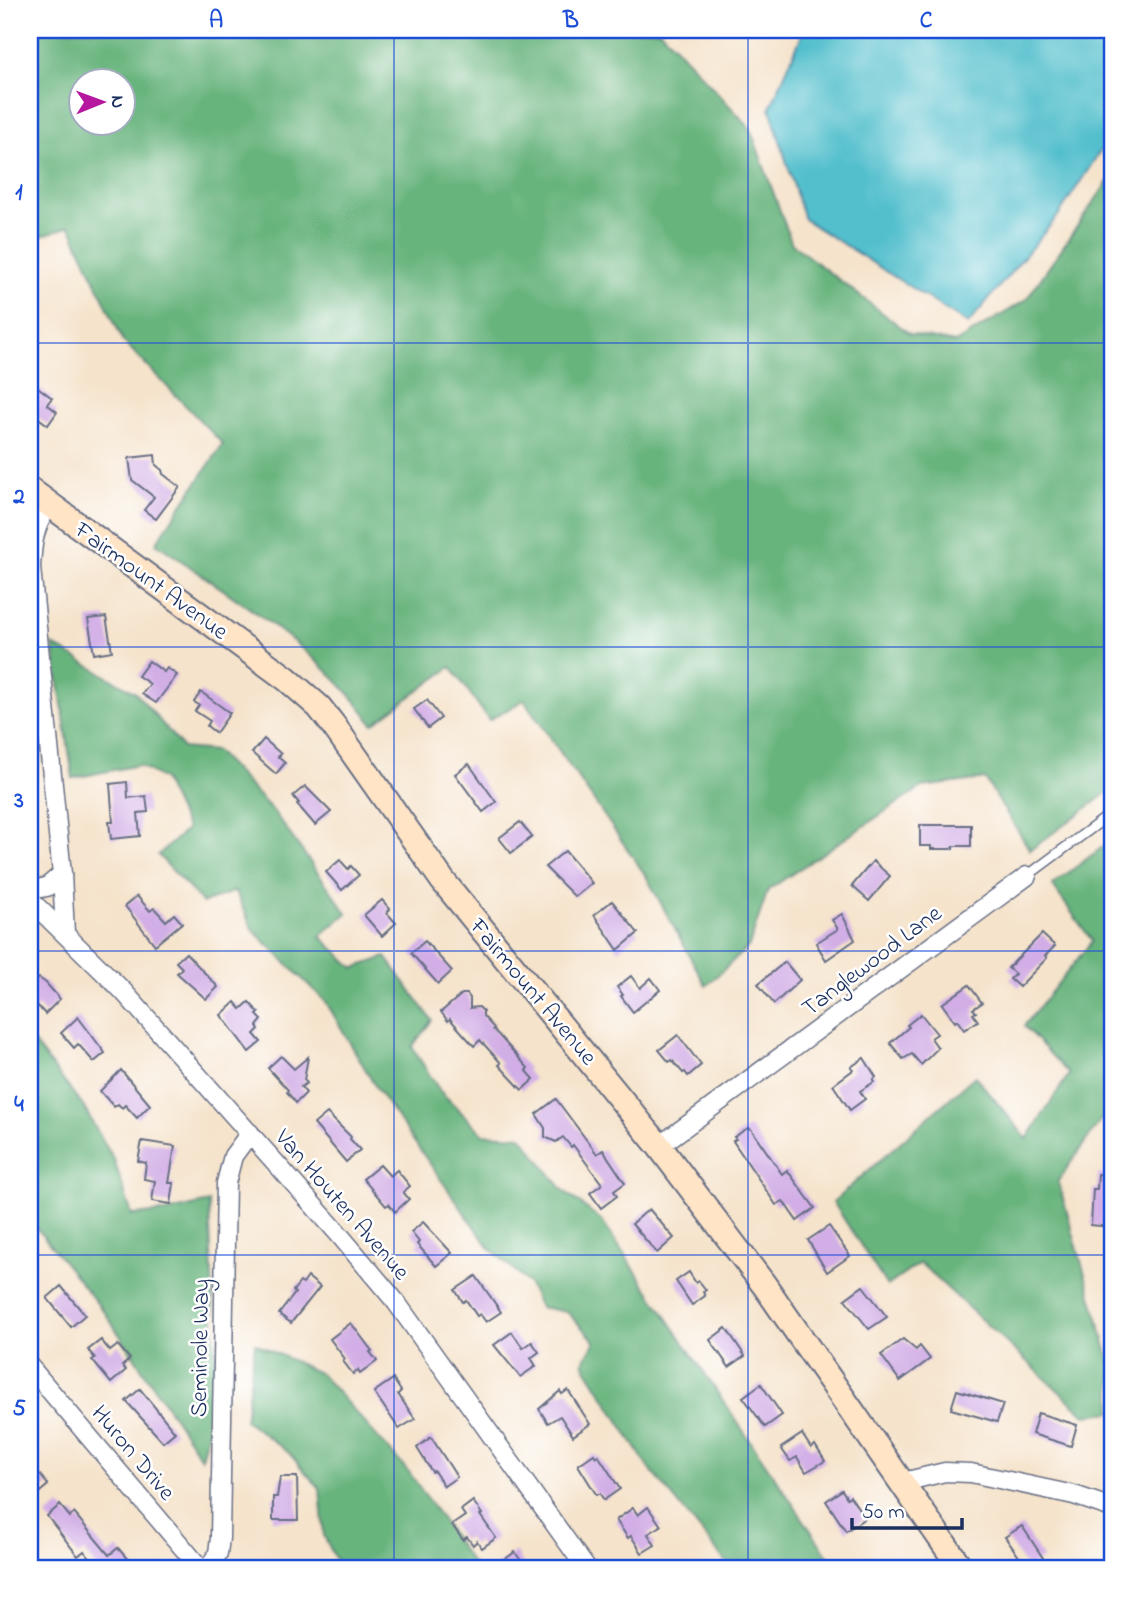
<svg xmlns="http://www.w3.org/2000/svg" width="1142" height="1598" font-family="'Indie Flower',sans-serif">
  <rect width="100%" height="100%" fill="#fff"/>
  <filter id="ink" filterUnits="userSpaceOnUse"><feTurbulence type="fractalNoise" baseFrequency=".0143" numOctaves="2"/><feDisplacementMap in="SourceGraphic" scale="14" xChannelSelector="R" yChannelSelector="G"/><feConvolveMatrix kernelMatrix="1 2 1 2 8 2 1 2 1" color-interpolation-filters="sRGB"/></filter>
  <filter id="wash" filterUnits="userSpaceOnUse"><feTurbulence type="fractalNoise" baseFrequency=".00686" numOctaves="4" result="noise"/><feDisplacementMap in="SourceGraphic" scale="28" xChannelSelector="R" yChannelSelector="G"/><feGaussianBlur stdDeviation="1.57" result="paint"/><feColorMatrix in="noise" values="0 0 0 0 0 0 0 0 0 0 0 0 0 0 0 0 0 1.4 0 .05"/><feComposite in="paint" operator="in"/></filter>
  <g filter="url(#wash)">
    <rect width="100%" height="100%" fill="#f5e3cb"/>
    <g fill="#68b47d" stroke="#42726e" stroke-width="2" fill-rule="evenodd">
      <path d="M30 30H660L750 128 792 244 910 334 955 343 1026 300 1112 176V789L1030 850 985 779 922 787 768 890 749 946 706 986 646 876 524 700 489 720 451 667 373 724C320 648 230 596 156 543L223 444 123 341 70 226 30 240ZM80 80H122V122H80Z"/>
      <polygon points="53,645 136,693 183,748 216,751 273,811 347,913 320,936 354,968 386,957 432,1020 412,1047 440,1091 483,1134 521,1136 563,1190 601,1220 836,1568 742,1568 725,1561 646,1464 583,1363 595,1341 567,1312 540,1307 528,1283 488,1246 377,1089 326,1002 253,930 235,891 203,903 158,855 187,829 163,779 139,765 73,778"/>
      <polygon points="1112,840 1112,1104 1058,1181 1112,1368 1112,1412 1085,1415 920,1263 887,1286 833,1202 975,1076 1027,1139 1069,1074 1024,1026 1092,941 1052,885"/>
      <polygon points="30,1038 83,1106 114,1160 132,1215 166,1212 209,1202 217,1398 201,1458 105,1313 30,1220"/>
      <polygon points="255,1343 321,1374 409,1472 475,1568 340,1568 324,1536 320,1489 289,1453 245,1420"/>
    </g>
    <polygon fill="#52bfcc" stroke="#367795" stroke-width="2" points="804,30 1112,30 1112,133 1058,216 968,324 804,219 770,108"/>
    <g id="blocks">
      <g fill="#d2aee6">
        <polygon points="30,381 52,398 47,404 57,412 48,425 37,417 30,427"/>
        <polygon points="155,455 156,465 162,470 163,474 180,487 156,519 144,510 154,497 132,480 129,458"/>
        <polygon points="106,617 112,651 94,654 88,619"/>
        <polygon points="149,661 164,672 167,668 177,675 156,703 142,694 150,684 138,676"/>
        <polygon points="201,692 230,713 216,733 207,726 210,721 195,711 199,705 194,702"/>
        <polygon points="427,700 441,718 428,728 414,709"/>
        <polygon points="264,739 281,754 278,757 285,763 276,774 252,753"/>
        <polygon points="469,764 496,802 483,812 455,774"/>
        <polygon points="127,782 128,798 146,796 148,812 138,813 140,836 111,839 109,822 113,822 110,784"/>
        <polygon points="305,786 331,812 315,825 297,804 299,803 293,796"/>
        <polygon points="520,822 532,837 511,853 499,838"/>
        <polygon points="920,825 971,825 971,846 953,846 953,849 931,849 931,846 920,846"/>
        <polygon points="565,851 592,883 575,897 545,867"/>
        <polygon points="340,860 348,869 351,866 359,875 342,890 326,872"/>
        <polygon points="873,861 890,876 869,901 852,886"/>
        <polygon points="137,896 150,911 154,908 166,921 174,914 182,923 155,945 125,906"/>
        <polygon points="382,900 390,909 387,913 396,923 382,936 364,915"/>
        <polygon points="612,901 638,933 618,950 594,915"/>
        <polygon points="842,914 855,940 826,960 816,943 838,929 832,920"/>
        <polygon points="1042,934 1055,946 1045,956 1047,958 1019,987 1010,979 1015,974 1008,968"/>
        <polygon points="425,941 452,971 438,984 411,953"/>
        <polygon points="186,953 218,987 206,999 177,973 182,968 176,962"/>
        <polygon points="785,962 800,980 774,1004 758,984"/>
        <polygon points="30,973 37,980 39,978 46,983 60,999 45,1014 38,1006 30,1014"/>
        <polygon points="631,976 640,988 651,978 660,990 633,1012 621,996 623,995 617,987"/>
        <polygon points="969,985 982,1003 973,1009 976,1012 973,1014 978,1021 964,1030 957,1020 955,1022 942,1004"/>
        <polygon points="462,994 467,994 470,998 470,1008 479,1007 483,1011 483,1016 494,1028 493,1029 528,1068 526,1070 534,1079 522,1090 499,1065 501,1063 480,1040 474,1046 450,1019 448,1021 441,1012"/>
        <polygon points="235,1002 241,1009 249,1002 259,1013 257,1015 262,1020 257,1026 259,1029 254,1034 261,1042 249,1052 221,1015"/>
        <polygon points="921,1014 937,1034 931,1038 938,1048 921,1065 912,1054 903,1059 890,1043 909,1027 907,1025"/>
        <polygon points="78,1017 105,1053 94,1062 78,1044 74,1048 61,1033"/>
        <polygon points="678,1035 701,1065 688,1076 685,1072 683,1073 672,1060 669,1062 659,1050"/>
        <polygon points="281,1056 294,1069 308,1057 304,1080 307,1083 301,1087 306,1093 296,1103 287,1092 288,1090 268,1068"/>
        <polygon points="864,1058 876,1077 873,1080 874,1082 860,1091 865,1099 850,1110 833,1085 853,1070 851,1067"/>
        <polygon points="121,1070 150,1105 137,1118 125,1105 122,1108 118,1104 114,1107 100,1091"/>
        <polygon points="556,1099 597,1154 603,1150 625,1183 614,1191 617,1196 601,1208 590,1193 602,1184 573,1145 571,1147 563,1137 556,1142 545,1137 545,1128 536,1114"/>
        <polygon points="327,1113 351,1137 350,1139 360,1150 346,1162 314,1124"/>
        <polygon points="748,1128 751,1129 782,1174 787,1170 815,1208 797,1221 783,1201 776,1205 733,1141 736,1139 734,1137"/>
        <polygon points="142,1141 175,1146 169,1183 174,1183 171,1204 152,1201 155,1181 144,1179 146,1163 138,1161"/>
        <polygon points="380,1165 390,1176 397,1170 410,1186 403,1192 409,1199 395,1212 389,1204 386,1206 363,1179"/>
        <polygon points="1098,1174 1112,1175 1111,1227 1091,1225 1093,1189 1097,1189"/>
        <polygon points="649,1209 674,1238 657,1253 632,1224"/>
        <polygon points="423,1222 452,1253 436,1266 417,1244 419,1242 411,1232"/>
        <polygon points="829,1226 850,1256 827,1272 808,1240"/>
        <polygon points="689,1272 696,1283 699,1281 706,1290 703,1292 705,1296 692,1305 676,1281"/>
        <polygon points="476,1276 501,1312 486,1322 480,1314 477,1316 466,1300 463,1302 455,1290"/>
        <polygon points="308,1277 320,1287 291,1323 279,1314 295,1293 293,1291 300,1282 303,1284"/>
        <polygon points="61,1286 85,1315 71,1327 47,1298"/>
        <polygon points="863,1286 887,1317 869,1329 845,1299"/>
        <polygon points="351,1323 372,1351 370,1352 377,1361 360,1374 358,1370 353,1374 343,1361 345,1359 330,1339"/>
        <polygon points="726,1328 745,1356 729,1367 710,1340"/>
        <polygon points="512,1332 523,1348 532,1342 539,1352 531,1358 536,1366 520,1377 494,1345"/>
        <polygon points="903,1339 916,1350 920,1346 930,1359 900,1381 881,1355"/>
        <polygon points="101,1340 110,1351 118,1345 130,1359 122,1366 126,1370 111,1383 92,1360 95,1358 88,1350"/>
        <polygon points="393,1379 401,1391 398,1394 415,1419 399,1429 374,1392"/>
        <polygon points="761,1384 782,1415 765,1427 743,1397"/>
        <polygon points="140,1389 175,1432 163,1442 126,1401"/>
        <polygon points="568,1390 590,1424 573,1436 560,1416 548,1423 539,1409 560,1391 562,1394"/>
        <polygon points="957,1390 1003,1404 997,1422 951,1409"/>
        <polygon points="1038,1413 1077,1425 1071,1446 1032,1434"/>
        <polygon points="802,1434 811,1448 815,1445 825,1461 806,1472 797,1457 790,1461 781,1448"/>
        <polygon points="431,1437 457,1477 444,1486 434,1471 432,1472 417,1448"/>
        <polygon points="594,1454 596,1457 598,1455 620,1489 604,1500 600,1494 596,1494 578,1465"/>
        <polygon points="30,1462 48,1485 35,1496 30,1490"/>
        <polygon points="280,1477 297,1477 298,1520 273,1520 273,1497 277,1497"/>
        <polygon points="842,1490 847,1498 850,1496 865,1518 846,1531 826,1501"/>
        <polygon points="473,1501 482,1514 480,1515 496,1538 482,1548 477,1541 473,1545 467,1537 463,1540 452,1525 465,1516 461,1510"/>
        <polygon points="60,1505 70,1517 74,1513 109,1555 118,1548 135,1568 94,1568 96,1566 84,1551 78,1556 47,1516"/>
        <polygon points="648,1507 661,1526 648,1534 655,1545 642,1553 631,1536 628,1538 616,1520 633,1508 638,1515"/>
        <polygon points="1022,1526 1043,1558 1027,1568 1005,1537"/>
        <polygon points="515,1552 526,1568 493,1568"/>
      </g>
    </g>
  </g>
  <g filter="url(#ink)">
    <use href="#blocks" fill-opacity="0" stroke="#676e84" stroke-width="2"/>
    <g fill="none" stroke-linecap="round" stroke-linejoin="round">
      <g stroke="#676e84" stroke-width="12">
        <polyline id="lane" points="1027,876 1112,813"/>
      </g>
      <g stroke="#676e84" stroke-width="21">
        <g id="street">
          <polyline points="62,874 65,933"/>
          <path d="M30 890 47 887 62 874 31 568C32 544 34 525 49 506"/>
          <polyline points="30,900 123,991 337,1232 396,1302 586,1568"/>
          <polyline points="659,1146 1027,876"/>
          <polyline points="30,1367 200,1568"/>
          <polyline points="903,1482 945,1472 971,1473 1074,1495 1112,1508"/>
          <polyline points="209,1568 218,1553 220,1538 226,1183 233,1156 250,1133"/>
        </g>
      </g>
      <g stroke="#676e84" stroke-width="28">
        <polyline id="secondary" points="30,490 287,679 319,707 334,726 443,881 659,1146 765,1286 961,1568"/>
      </g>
      <use href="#lane" stroke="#fff" stroke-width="9"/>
      <use href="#street" stroke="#fff" stroke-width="18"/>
      <use href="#secondary" stroke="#ffe4c6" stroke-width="24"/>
    </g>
  </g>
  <path fill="none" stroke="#1d4ed8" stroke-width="2" stroke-opacity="0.55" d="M394 30V1568M748 30V1568M30 343H1112M30 647H1112M30 951H1112M30 1255H1112"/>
  <g text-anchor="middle" stroke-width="5" stroke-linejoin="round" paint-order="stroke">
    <g font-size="24" fill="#1b2f5e" stroke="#fff">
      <text transform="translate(152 580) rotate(36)" y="8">Fairmount Avenue</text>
      <text transform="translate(871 960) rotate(-37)" y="8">Tanglewood Lane</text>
      <text transform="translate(534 991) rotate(50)" y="8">Fairmount Avenue</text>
      <text transform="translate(343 1204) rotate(49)" y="8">Van Houten Avenue</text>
      <text transform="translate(199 1348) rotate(-89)" y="8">Seminole Way</text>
      <text transform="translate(134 1452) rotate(50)" y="8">Huron Drive</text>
    </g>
  </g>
  <rect width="1142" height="1598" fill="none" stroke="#fff" stroke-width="77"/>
  <g transform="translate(102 102) rotate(89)"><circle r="33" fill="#ffffff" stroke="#a4acbf" stroke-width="2"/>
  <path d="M0-5L12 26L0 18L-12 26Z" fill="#b5179e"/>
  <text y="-10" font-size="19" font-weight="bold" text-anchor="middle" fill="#1b2f5e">N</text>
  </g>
  <path d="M852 1518v10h110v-10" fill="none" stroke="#1b2f5e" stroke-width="3.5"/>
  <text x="862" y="1518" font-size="21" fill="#1b2f5e" stroke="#ffffff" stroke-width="5" paint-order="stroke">50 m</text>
  <rect x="38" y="38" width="1066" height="1522" fill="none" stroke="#1d4ed8" stroke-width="2.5"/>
  <g font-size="23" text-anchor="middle" font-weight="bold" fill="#1d4ed8">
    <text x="216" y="27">A</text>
    <text x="571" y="27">B</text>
    <text x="926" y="27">C</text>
    <text x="19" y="199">1</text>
    <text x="19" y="503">2</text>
    <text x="19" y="807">3</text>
    <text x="19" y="1111">4</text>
    <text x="19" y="1415">5</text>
  </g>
</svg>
